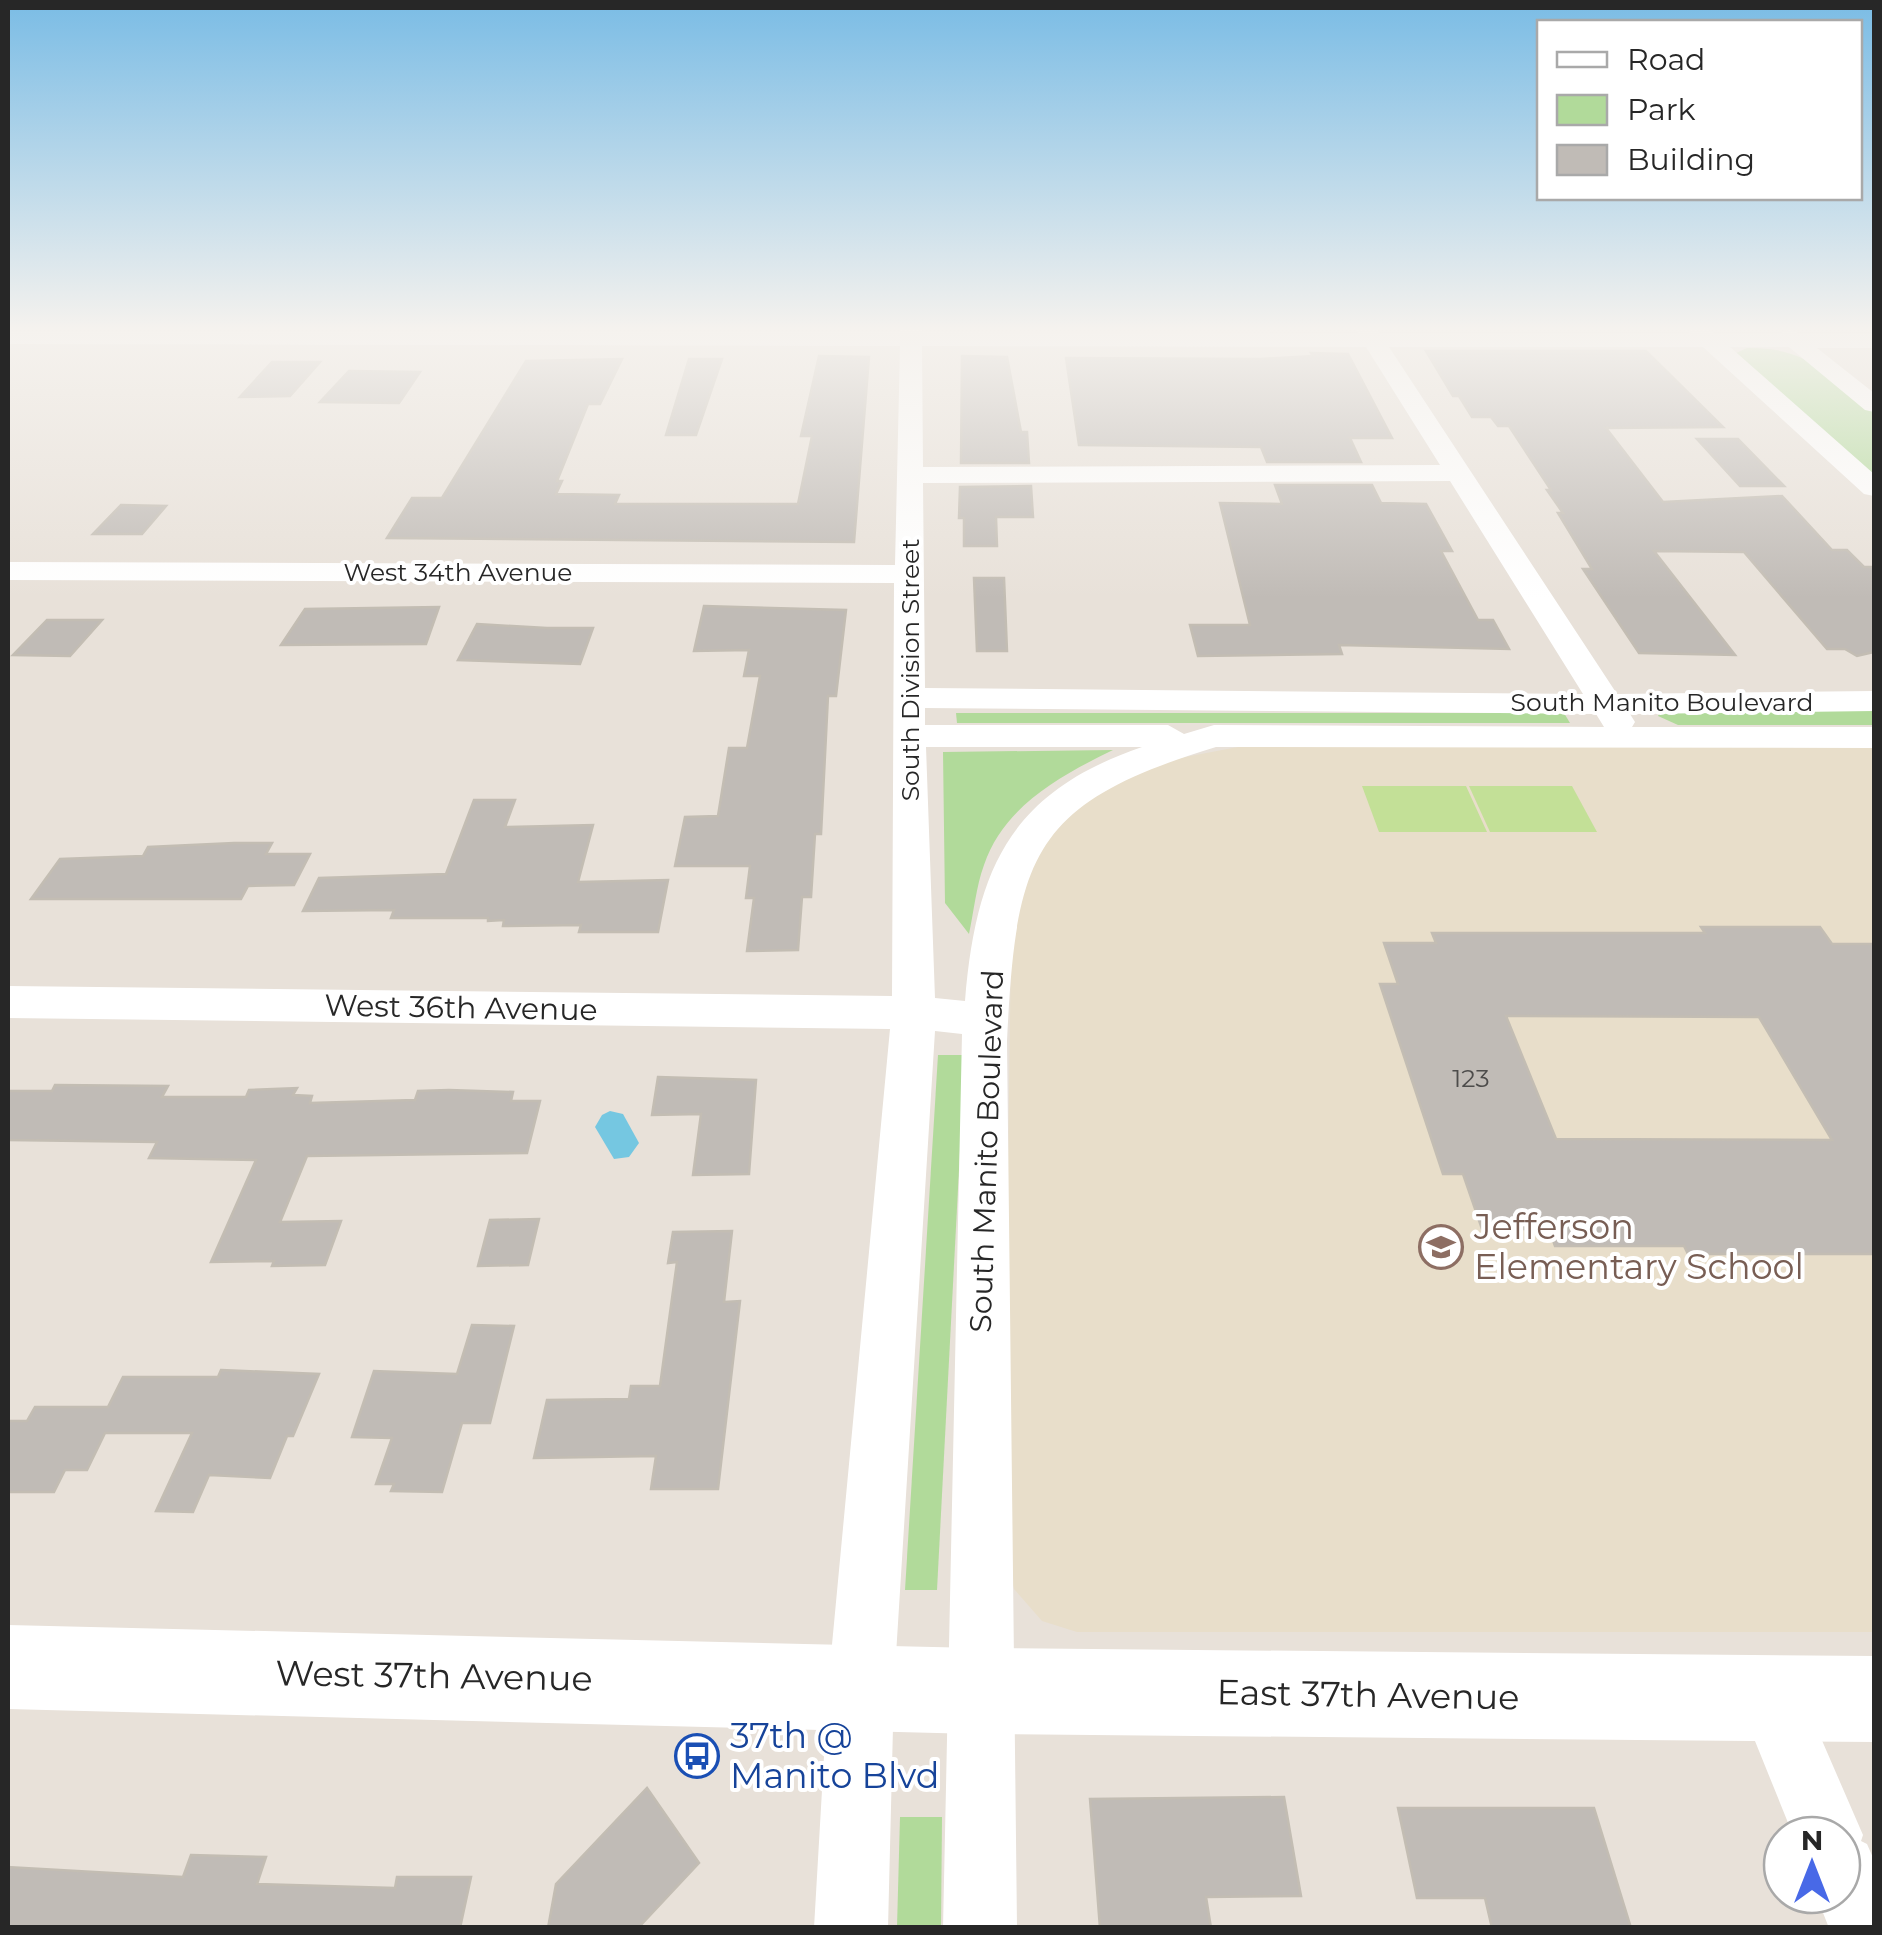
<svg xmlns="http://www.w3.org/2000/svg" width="1882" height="1935" font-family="Montserrat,sans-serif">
  <rect width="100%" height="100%" fill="#e8e1d9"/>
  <polygon fill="#e8deca" points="1238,747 1874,747 1874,1632 1077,1632 1042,1621 1014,1589 1003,1550 1011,944 1014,898 1054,825 1099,788 1159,762"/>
  <g fill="#b1da9a">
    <path d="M1747 348C1810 347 1828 376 1874 413V478L1734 354Z"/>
    <polygon points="1674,711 1874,711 1874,725 1678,725 1658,716 1660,712"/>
    <polygon points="956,713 1564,713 1570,723 957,723"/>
    <path d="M1113 750C1060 776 1004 806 984 865 976 887 974 911 969 934L945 903 943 752Z"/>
    <polygon points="938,1055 965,1055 937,1590 905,1590"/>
    <polygon points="900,1817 942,1817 941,1927 897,1927"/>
  </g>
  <g fill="#c3e097">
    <polygon points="1362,786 1466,786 1487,832 1379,832"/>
    <polygon points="1469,786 1572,786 1597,832 1490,832"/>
  </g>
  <polygon fill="#75c7e1" points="610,1111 623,1114 639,1143 629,1157 614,1159 595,1127 602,1115"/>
  <g fill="#c0bbb6" stroke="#c3bdb3" stroke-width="2.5" fill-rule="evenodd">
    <polygon points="1426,351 1646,351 1723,427 1606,428 1663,502 1782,496 1832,550 1847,550 1864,567 1874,567 1874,652 1857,656 1845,649 1827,649 1744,552 1654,551 1735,655 1639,653 1583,569 1592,569 1558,513 1563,513 1547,490 1551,490 1509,426 1498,426 1491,417 1472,417 1459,396 1453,396"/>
    <polygon points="1311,353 1348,354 1392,438 1350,438 1361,462 1267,462 1261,447 1079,445 1066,358 1260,359 1313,356"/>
    <polygon points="819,356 869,357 854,542 387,538 412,498 442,498 526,361 622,359 600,404 588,404 557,481 562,481 556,494 619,495 615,504 798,504 812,436 801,436"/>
    <polygon points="962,356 1007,357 1021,432 1027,432 1029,463 961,463"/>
    <polygon points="689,359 722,359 696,435 666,435"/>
    <polygon points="272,362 320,362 290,396 240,397"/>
    <polygon points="349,371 420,372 399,403 320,402"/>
    <polygon points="1697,439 1738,439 1784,486 1740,486"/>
    <polygon points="1275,485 1372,485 1381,503 1426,504 1452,551 1441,551 1478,620 1493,620 1509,649 1339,645 1342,654 1198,656 1190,625 1250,625 1220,503 1282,504"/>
    <polygon points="1031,486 1033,517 996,517 997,546 964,546 964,518 959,518 960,487"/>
    <polygon points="121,505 166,506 142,534 93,534"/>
    <polygon points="974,578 1004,578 1007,651 977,651"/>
    <polygon points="704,606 846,610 836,696 828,696 821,834 815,834 811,897 802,897 798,950 747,951 754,898 746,898 750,866 675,866 685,817 718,816 729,748 747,748 760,676 744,676 749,650 694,651"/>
    <polygon points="439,607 426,644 281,645 305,609"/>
    <polygon points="47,620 102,620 70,656 13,655"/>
    <polygon points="477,624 547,628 593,628 580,664 458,660"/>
    <polygon points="474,800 515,800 505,827 593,825 578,882 668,880 658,932 579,932 581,925 503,926 504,920 488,921 488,918 391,918 394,910 303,911 319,878 446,874"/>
    <polygon points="234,843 272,843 266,854 310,854 294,885 248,886 241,899 31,899 60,859 143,856 148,847"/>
    <path d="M1701 927H1820L1832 944H1874V1254H1688L1684 1246H1555L1549 1229H1482L1463 1174H1443L1380 984H1398L1384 943H1436L1432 933H1705ZM1506 1016 1759 1017 1832 1140 1556 1139Z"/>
    <polygon points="658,1077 756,1080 749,1174 693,1175 701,1114 652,1115"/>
    <polygon points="55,1085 168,1086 162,1097 246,1097 249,1090 297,1088 293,1095 312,1096 310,1103 415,1100 418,1091 449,1090 513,1092 511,1101 540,1101 527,1153 307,1156 280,1222 341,1221 325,1265 272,1266 274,1261 211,1262 256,1160 149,1158 157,1142 8,1140 8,1091 52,1091"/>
    <polygon points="539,1219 528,1265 478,1266 490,1220"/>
    <polygon points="732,1231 724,1302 740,1301 718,1489 651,1489 656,1456 534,1458 547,1400 629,1399 631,1386 660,1386 677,1262 668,1263 673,1232"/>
    <polygon points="472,1325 514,1326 490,1423 462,1423 442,1492 391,1491 394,1484 376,1484 392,1438 352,1437 374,1371 457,1374"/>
    <polygon points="221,1370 319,1374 293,1436 287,1436 270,1478 209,1475 193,1512 156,1511 192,1433 105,1433 87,1470 65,1470 54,1492 8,1492 8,1421 27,1421 35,1407 108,1407 123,1377 218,1377"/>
    <polygon points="647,1788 699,1863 638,1928 548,1928 556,1884"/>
    <polygon points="1284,1797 1301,1896 1206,1897 1211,1928 1100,1928 1090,1799"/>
    <polygon points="1398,1808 1594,1808 1631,1928 1492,1928 1485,1898 1417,1898"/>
    <polygon points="191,1855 266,1857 257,1884 395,1888 397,1877 471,1877 460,1928 8,1928 8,1867 183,1877"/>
  </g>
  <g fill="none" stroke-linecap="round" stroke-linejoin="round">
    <g fill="#fff" fill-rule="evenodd">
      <path d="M900 327H922V332L1358 333 1354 327H1376L1380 333 1689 334 1690 327H1706L1714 334H1779L1789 329 1800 334H1874V348H1817L1874 393V412L1865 410 1789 347H1730L1874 474V496L1864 494 1703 347H1389L1617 694 1874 691V711L1630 714 1635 722 1632 727H1874V748L1216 747C1031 803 1016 856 1007 1041L1017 1928H943L962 1034 935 1031 894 1687 888 1928H814L828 1687 890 1029 8 1018V986L892 996 894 583 8 580V562L895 565 900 346 8 344V331L900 332ZM922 346 1366 347 1440 465 923 467ZM1450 481 1583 694 925 688 923 483ZM925 708 1596 714 1604 727 1214 725 1184 734 1168 725H925ZM926 747H1142C1011 792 976 867 965 1001L935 998Z"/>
      <polygon points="1771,1666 1794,1676 1863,1835 1861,1841 1867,1844 1874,1860 1874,1928 1829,1928 1816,1895 1842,1895 1842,1835 1793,1835 1738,1699 1748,1676"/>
    </g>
    <polygon fill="#fff" fill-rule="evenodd" points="8,1625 976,1648 1874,1656 1874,1742 976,1734 8,1709"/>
  </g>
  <linearGradient id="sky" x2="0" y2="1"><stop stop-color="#7abce5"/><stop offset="0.55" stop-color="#f5f2ee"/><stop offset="1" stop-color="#f5f2ee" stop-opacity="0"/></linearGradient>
  <rect width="1882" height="598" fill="url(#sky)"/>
  <defs>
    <g id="school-ring" transform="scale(2.25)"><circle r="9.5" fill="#fff" stroke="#8d6e63" stroke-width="1.5"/><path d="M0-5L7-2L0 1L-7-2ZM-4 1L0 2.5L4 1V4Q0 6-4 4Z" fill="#8d6e63"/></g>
    <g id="bus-ring" transform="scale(2.25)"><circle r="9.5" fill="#fff" stroke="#1a4fb4" stroke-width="1.5"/><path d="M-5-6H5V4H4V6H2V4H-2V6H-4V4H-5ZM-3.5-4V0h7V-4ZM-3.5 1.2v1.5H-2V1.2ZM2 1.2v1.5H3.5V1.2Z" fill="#1a4fb4"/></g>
  </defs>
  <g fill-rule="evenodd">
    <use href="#school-ring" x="1441" y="1247"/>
    <use href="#bus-ring" x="697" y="1756"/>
  </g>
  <g text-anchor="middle" stroke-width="8" stroke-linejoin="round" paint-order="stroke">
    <g font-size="25" fill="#272727" stroke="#fff">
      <text x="458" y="581">West 34th Avenue</text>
      <text transform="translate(910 670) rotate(-90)" y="9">South Division Street</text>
      <text x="1662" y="711">South Manito Boulevard</text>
    </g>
    <g font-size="25" fill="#4d4c4b">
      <text x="1471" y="1087">123</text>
    </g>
    <g font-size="30" fill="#272727" stroke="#fff">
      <text transform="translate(461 1008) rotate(1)" y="10">West 36th Avenue</text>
      <text transform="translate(987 1151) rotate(-88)" y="10">South Manito Boulevard</text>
    </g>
    <g font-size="35" fill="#785e54" stroke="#fff" text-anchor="start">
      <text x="1474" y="1239">Jefferson<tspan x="1474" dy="40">Elementary School</tspan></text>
    </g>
    <g font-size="35" fill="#272727" stroke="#fff">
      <text transform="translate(434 1676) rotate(1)" y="12">West 37th Avenue</text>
      <text transform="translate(1368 1695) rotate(1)" y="12">East 37th Avenue</text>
    </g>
    <g font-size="35" fill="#164399" stroke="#fff" text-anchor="start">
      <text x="730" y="1748">37th @<tspan x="730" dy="40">Manito Blvd</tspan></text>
    </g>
  </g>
  <rect width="1882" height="1935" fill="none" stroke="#272727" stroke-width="20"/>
  <rect x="1537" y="20" width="325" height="180" fill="#ffffff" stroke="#a9a9a9" stroke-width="2.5"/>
  <rect x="1557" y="52" width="50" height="15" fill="#ffffff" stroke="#a9a9a9" stroke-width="2.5"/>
  <text x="1627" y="70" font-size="30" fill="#272727">Road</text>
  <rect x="1557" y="95" width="50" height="30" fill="#b1da9a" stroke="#a9a9a9" stroke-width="2.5"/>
  <text x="1627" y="120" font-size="30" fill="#272727">Park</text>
  <rect x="1557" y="145" width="50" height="30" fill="#c0bbb6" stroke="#a9a9a9" stroke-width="2.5"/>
  <text x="1627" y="170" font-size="30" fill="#272727">Building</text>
  <g transform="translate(1812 1865)"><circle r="48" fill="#ffffff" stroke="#a9a9a9" stroke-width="2.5"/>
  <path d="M0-8L18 38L0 25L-18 38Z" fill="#4869e7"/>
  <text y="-15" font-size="28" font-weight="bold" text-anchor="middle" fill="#272727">N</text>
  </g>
</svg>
